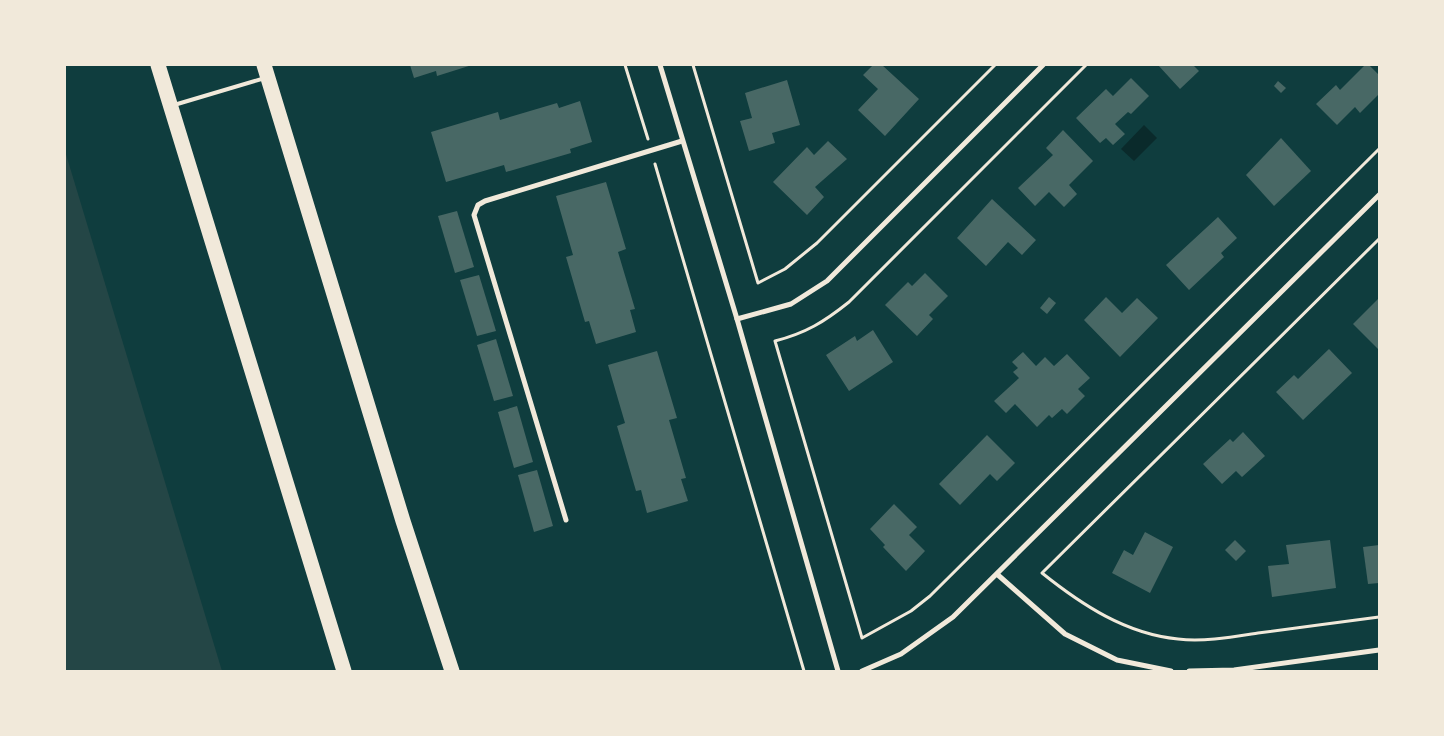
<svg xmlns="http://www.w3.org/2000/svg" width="1444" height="736" font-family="'Golos Text',sans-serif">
  <rect width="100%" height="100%" fill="#0f3d3e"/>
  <polygon fill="#244646" points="65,151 222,671 65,671"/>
  <polygon fill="#0a2a2b" points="1144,125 1157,138 1134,161 1121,149"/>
  <g fill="#486865">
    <polygon points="410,65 472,65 437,76 436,71 414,78"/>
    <polygon points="873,65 882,65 919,99 885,136 858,110 878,89 863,75"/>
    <polygon points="1158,65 1193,65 1199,71 1180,89"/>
    <polygon points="1365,65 1369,65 1379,75 1379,94 1360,113 1355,107 1337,125 1316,104 1336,85 1340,90"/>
    <polygon points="1131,78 1149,96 1131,114 1128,112 1115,124 1125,134 1113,145 1106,138 1100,143 1076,118 1106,89 1113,96"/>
    <polygon points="787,80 800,125 772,133 775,143 749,151 740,121 752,118 745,93"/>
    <polygon points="1278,81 1286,88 1281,93 1274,86"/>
    <polygon points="580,101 592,142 570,149 571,153 506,172 504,165 446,182 431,132 498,112 500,120 557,103 559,108"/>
    <polygon points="1063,130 1093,161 1069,185 1077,194 1064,207 1049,192 1035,206 1018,188 1053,155 1046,148"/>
    <polygon points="1281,138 1311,171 1274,206 1246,175"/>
    <polygon points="828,141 847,159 815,187 824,197 807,215 773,182 807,147 814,155"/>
    <polygon points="606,182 626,249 618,252 635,309 630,310 636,332 596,344 589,321 585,322 566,257 573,255 556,196"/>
    <polygon points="992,199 1036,240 1022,255 1008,242 986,266 957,238"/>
    <polygon points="457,211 474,267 455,273 438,216"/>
    <polygon points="1218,217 1237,238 1221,253 1224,257 1189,290 1166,265"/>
    <polygon points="925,273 948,296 929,315 933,319 917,336 885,305 908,282 912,286"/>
    <polygon points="479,275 496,331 477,336 460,280"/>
    <polygon points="1049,297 1056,303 1047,314 1040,308"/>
    <polygon points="1106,297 1122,313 1137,298 1158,318 1120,357 1084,320"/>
    <polygon points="1379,298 1379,350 1353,324"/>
    <polygon points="873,330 893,362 849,391 826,355 855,336 857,341"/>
    <polygon points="496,339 513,396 494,401 477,345"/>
    <polygon points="1329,349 1352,373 1303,420 1276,392 1294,375 1298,379"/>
    <polygon points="657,351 677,418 669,420 686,478 681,479 688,501 647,513 641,490 636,491 617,426 625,423 608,365"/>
    <polygon points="1023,352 1036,366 1045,357 1054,366 1067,354 1090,378 1078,389 1085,396 1067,414 1062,409 1052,418 1049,415 1037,427 1015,404 1006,413 994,401 1019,378 1013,372 1018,368 1012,362"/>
    <polygon points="517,406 533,462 514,468 498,412"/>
    <polygon points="1243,432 1265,456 1242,477 1236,471 1222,484 1203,464 1230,439 1233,442"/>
    <polygon points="987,435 1015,463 997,481 990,474 960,505 939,484"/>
    <polygon points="537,470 553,526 534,532 518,475"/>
    <polygon points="894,504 917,527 909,535 925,551 906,571 883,547 885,545 870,529"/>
    <polygon points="1145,532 1173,547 1150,593 1112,573 1124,550 1133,555"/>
    <polygon points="1235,540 1246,551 1236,561 1225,550"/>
    <polygon points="1330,540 1336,588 1272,597 1268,566 1289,564 1286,545"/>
    <polygon points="1379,545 1379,583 1368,584 1363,547"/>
  </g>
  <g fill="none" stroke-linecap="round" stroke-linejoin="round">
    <g stroke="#f1e9da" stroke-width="3">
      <polyline points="625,65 648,139"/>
      <polyline points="693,65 758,283 785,269 817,243 995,65"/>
      <path d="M1086 65 849 302C824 322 806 333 775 341L862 638 911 611 930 596 1379 149"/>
      <polyline points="655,164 804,671"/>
      <path d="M1379 239 1042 573C1082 605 1126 634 1178 639 1204 642 1232 637 1258 633 1298 628 1339 622 1379 617"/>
    </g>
    <polyline stroke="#f1e9da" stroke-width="4" points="174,105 265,78"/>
    <g stroke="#f1e9da" stroke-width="5">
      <polyline points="660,65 737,319 838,671"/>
      <polyline points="737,319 791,304 827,281 1043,65"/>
      <polyline points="566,520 474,215 478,205 485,201 682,141"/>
      <polyline points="998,575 1065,634 1117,660 1171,671"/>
      <polyline points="862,671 901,654 953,617 1379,195"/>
      <polyline points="1189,671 1234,670 1379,650"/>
    </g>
    <g stroke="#f1e9da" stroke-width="15">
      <polyline points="158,65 344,671"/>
      <polyline points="264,65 403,521 452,671"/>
    </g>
  </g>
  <rect width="1444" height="736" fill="none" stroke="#f1e9da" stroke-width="132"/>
</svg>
